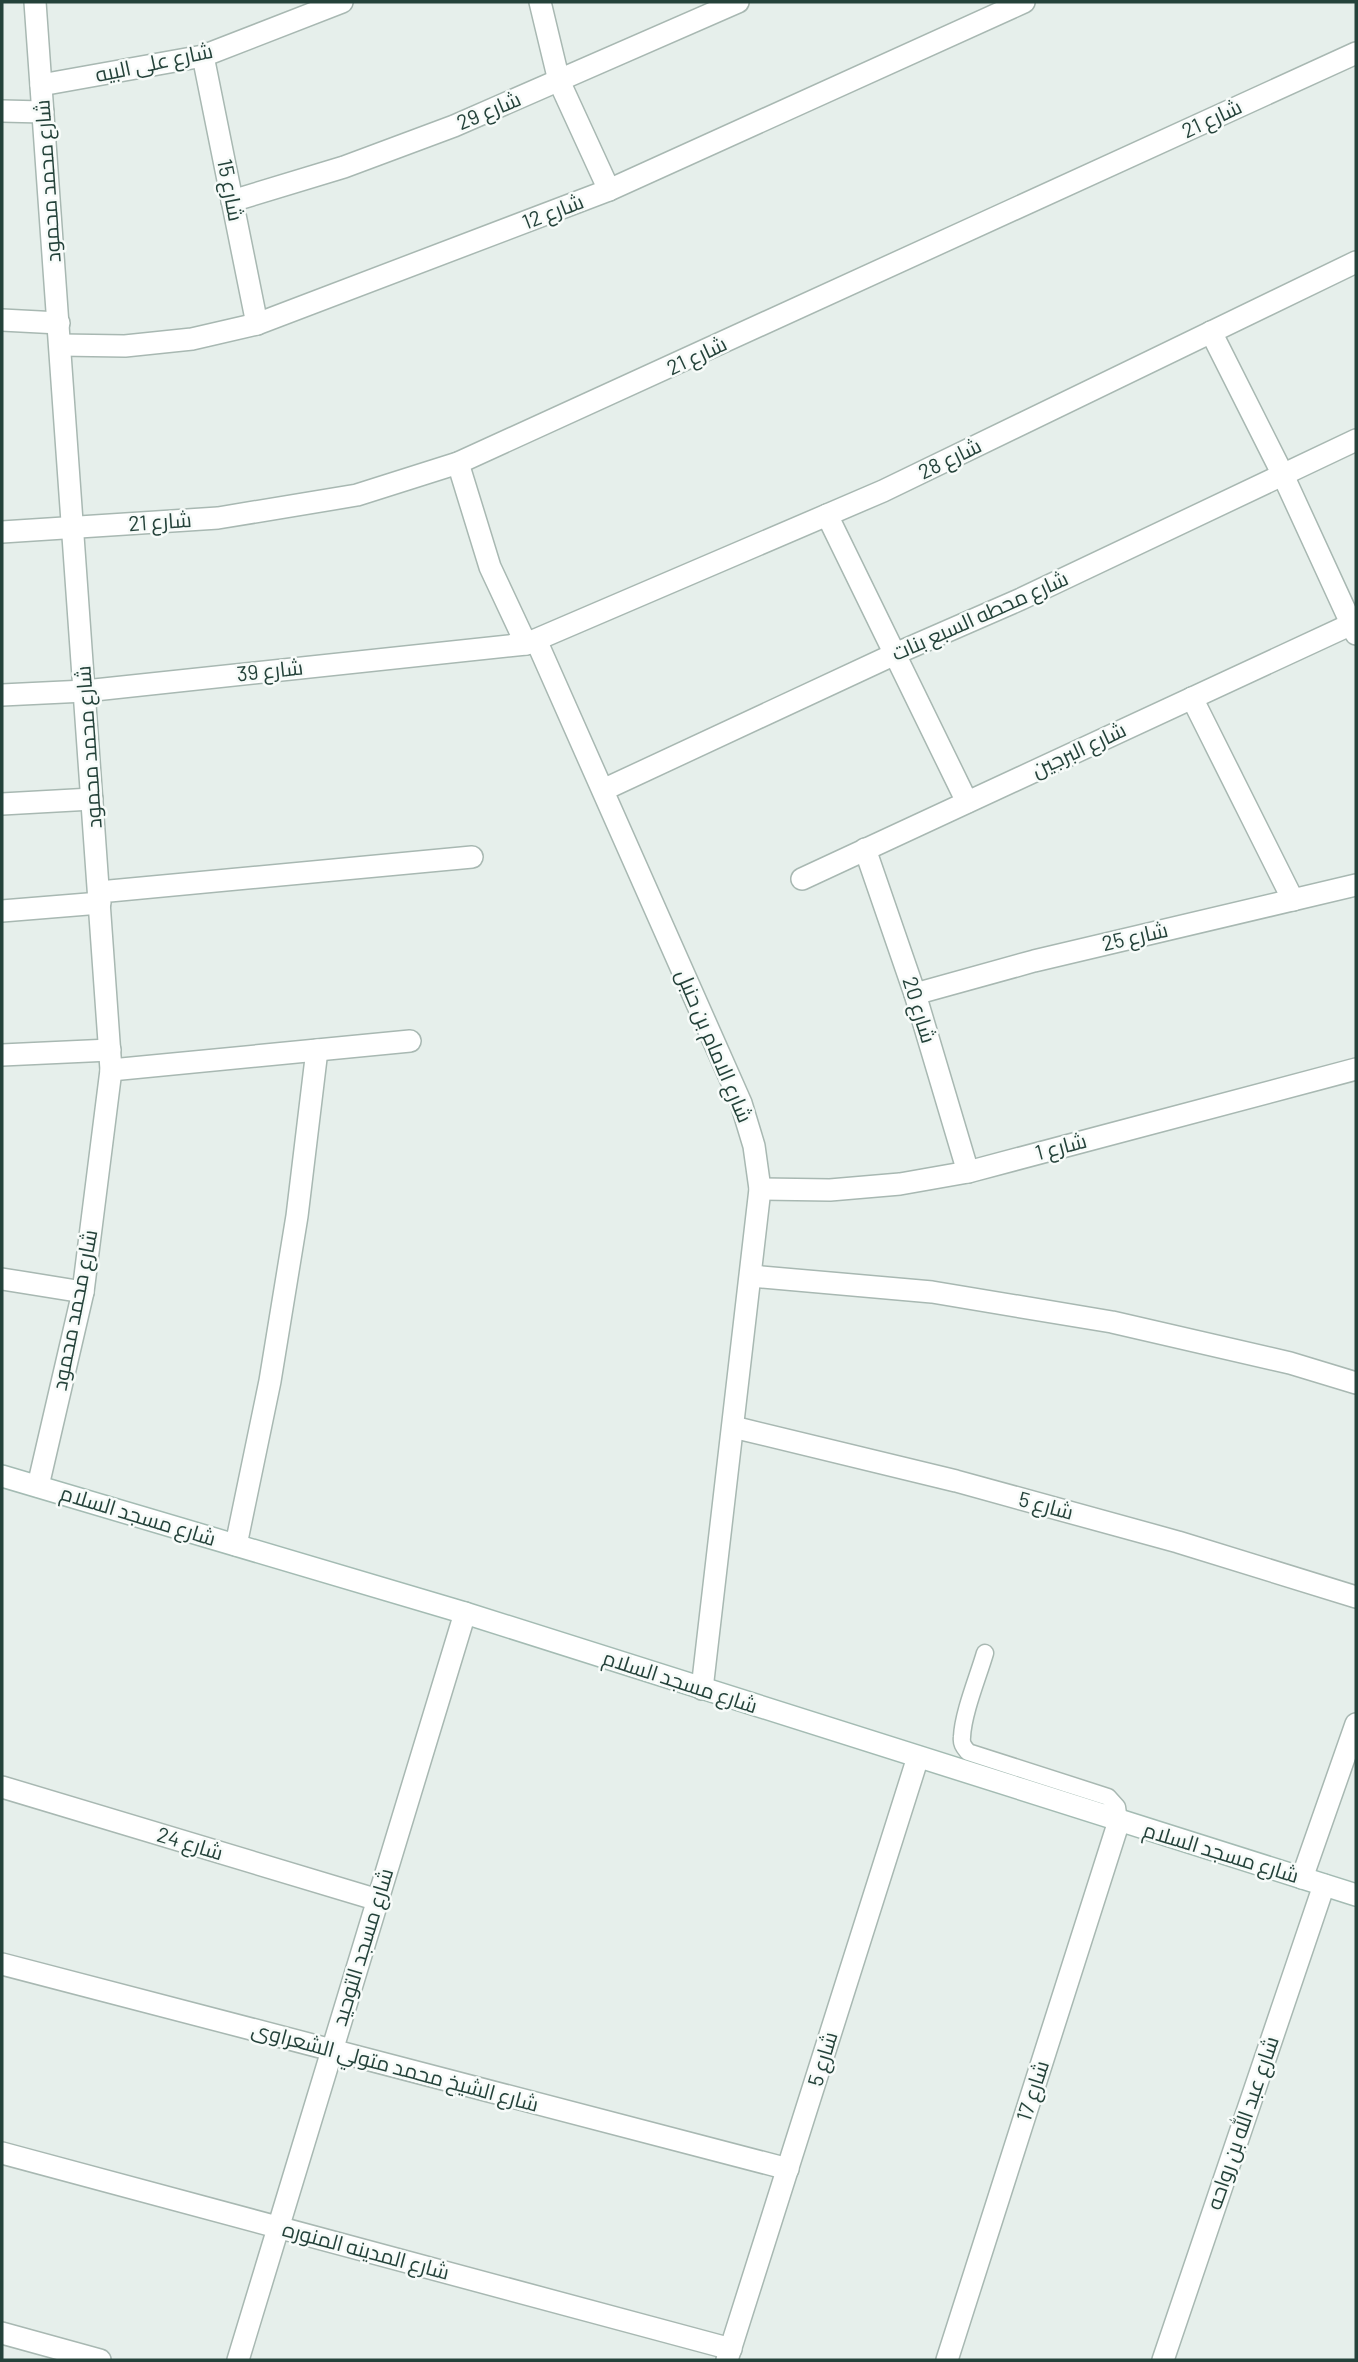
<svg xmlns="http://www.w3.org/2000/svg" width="1358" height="2362" font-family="Barlow,Cairo,sans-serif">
  <rect width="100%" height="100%" fill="#e6efeb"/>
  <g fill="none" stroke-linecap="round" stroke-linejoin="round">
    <g stroke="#a8b8b2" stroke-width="19">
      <path id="lane" d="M985 1653C978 1677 963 1713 962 1737 961 1744 964 1747 968 1752L1108 1797 1117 1807 1119 1821"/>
    </g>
    <g stroke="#a8b8b2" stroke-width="24">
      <g id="street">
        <polyline points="35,2 111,1070 83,1292 38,1486"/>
        <polyline points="540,2 559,81 609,190"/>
        <polyline points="203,56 257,324"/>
        <polyline points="41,85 203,56 342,2"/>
        <polyline points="2,111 43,112"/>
        <polyline points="232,201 344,167 454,126 738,2"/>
        <polyline points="2,320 59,323"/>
        <polyline points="1211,332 1282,473 1356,634"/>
        <polyline points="60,345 125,346 192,339 257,324 609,190 1024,2"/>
        <polyline points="458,463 490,567 526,644"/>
        <polyline points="827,515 967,802"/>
        <polyline points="2,532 218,518 357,495 458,463 1356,53"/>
        <polyline points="536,640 741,1103 754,1146 760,1189 702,1689"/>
        <polyline points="2,695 85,691 526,644 883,491 1356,262"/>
        <polyline points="1192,698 1293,900"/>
        <polyline points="603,790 895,654 1021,599 1356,440"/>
        <polyline points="2,804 92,799"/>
        <polyline points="865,849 915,994 968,1172"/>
        <polyline points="802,879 1356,622"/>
        <polyline points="99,892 472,857"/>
        <polyline points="2,911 100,903"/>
        <polyline points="915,994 1034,961 1356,885"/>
        <polyline points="2,1055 110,1050"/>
        <polyline points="111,1070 410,1041"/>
        <polyline points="760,1189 830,1190 900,1184 968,1172 1356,1069"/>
        <polyline points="751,1276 932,1292 1112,1322 1290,1363 1356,1383"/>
        <polyline points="2,1279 83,1292"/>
        <polyline points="733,1427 956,1481 1178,1542 1356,1597"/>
        <polyline points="236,1545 270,1381 297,1216 317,1050"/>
        <polyline points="2,1787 378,1900"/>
        <polyline points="1302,1878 1356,1724"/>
        <polyline points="2,1964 788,2169"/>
        <polyline points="2,2153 731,2349"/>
        <polyline points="2,2333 100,2360"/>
        <polyline points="238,2360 465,1613"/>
        <polyline points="727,2360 918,1757"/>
        <polyline points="947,2360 1119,1821"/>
        <polyline points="1163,2360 1324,1885"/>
      </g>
    </g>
    <g stroke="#a4bbb3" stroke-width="24">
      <polyline id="secondary" points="2,1476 465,1613 1356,1895"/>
    </g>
    <use href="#lane" stroke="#fff" stroke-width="16"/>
    <use href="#street" stroke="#fff" stroke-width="21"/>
    <use href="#secondary" stroke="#fff" stroke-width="21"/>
  </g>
  <g text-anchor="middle" stroke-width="5" stroke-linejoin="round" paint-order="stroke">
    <g font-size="21" fill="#24423a" stroke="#f7fbf9">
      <text transform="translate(154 63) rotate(-12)" y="7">شارع على البيه</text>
      <text transform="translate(489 111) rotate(-23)" y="7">شارع 29</text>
      <text transform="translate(1212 119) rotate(-25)" y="7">شارع 21</text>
      <text transform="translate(48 181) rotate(-94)" y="7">شارع محمد محمود</text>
      <text transform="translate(230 190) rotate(79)" y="7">شارع 15</text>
      <text transform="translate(553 212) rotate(-21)" y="7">شارع 12</text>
      <text transform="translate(697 356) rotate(-25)" y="7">شارع 21</text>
      <text transform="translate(950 459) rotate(-26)" y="7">شارع 28</text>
      <text transform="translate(160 522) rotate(-4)" y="7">شارع 21</text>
      <text transform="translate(980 616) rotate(-24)" y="7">شارع محطه السبع بنات</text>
      <text transform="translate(270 671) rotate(-6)" y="7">شارع 39</text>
      <text transform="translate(89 747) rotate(-94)" y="7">شارع محمد محمود</text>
      <text transform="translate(1079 750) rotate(-25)" y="7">شارع البرجين</text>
      <text transform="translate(1135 937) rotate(-13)" y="7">شارع 25</text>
      <text transform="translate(919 1010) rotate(73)" y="7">شارع 20</text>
      <text transform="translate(714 1046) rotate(67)" y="7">شارع الامام بن حنبل</text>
      <text transform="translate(1061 1147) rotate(-15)" y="7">شارع 1</text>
      <text transform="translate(75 1310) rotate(-79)" y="7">شارع محمد محمود</text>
      <text transform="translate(1046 1506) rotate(15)" y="7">شارع 5</text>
      <text transform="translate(138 1516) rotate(17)" y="7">شارع مسجد السلام</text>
      <text transform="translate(680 1682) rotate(18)" y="7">شارع مسجد السلام</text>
      <text transform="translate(190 1844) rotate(17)" y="7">شارع 24</text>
      <text transform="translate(1221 1853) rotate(17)" y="7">شارع مسجد السلام</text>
      <text transform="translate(363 1947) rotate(-73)" y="7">شارع مسجد التوحيد</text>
      <text transform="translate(823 2059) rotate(-73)" y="7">شارع 5</text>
      <text transform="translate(395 2067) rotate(15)" y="7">شارع الشيخ محمد متولي الشعراوى</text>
      <text transform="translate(1033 2091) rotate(-72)" y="7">شارع 17</text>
      <text transform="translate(1243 2123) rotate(-71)" y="7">شارع عبد الله بن رواحه</text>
      <text transform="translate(366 2251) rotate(15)" y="7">شارع المدينه المنوره</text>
    </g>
  </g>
  <rect width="1358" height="2362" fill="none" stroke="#24423a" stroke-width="7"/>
</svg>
